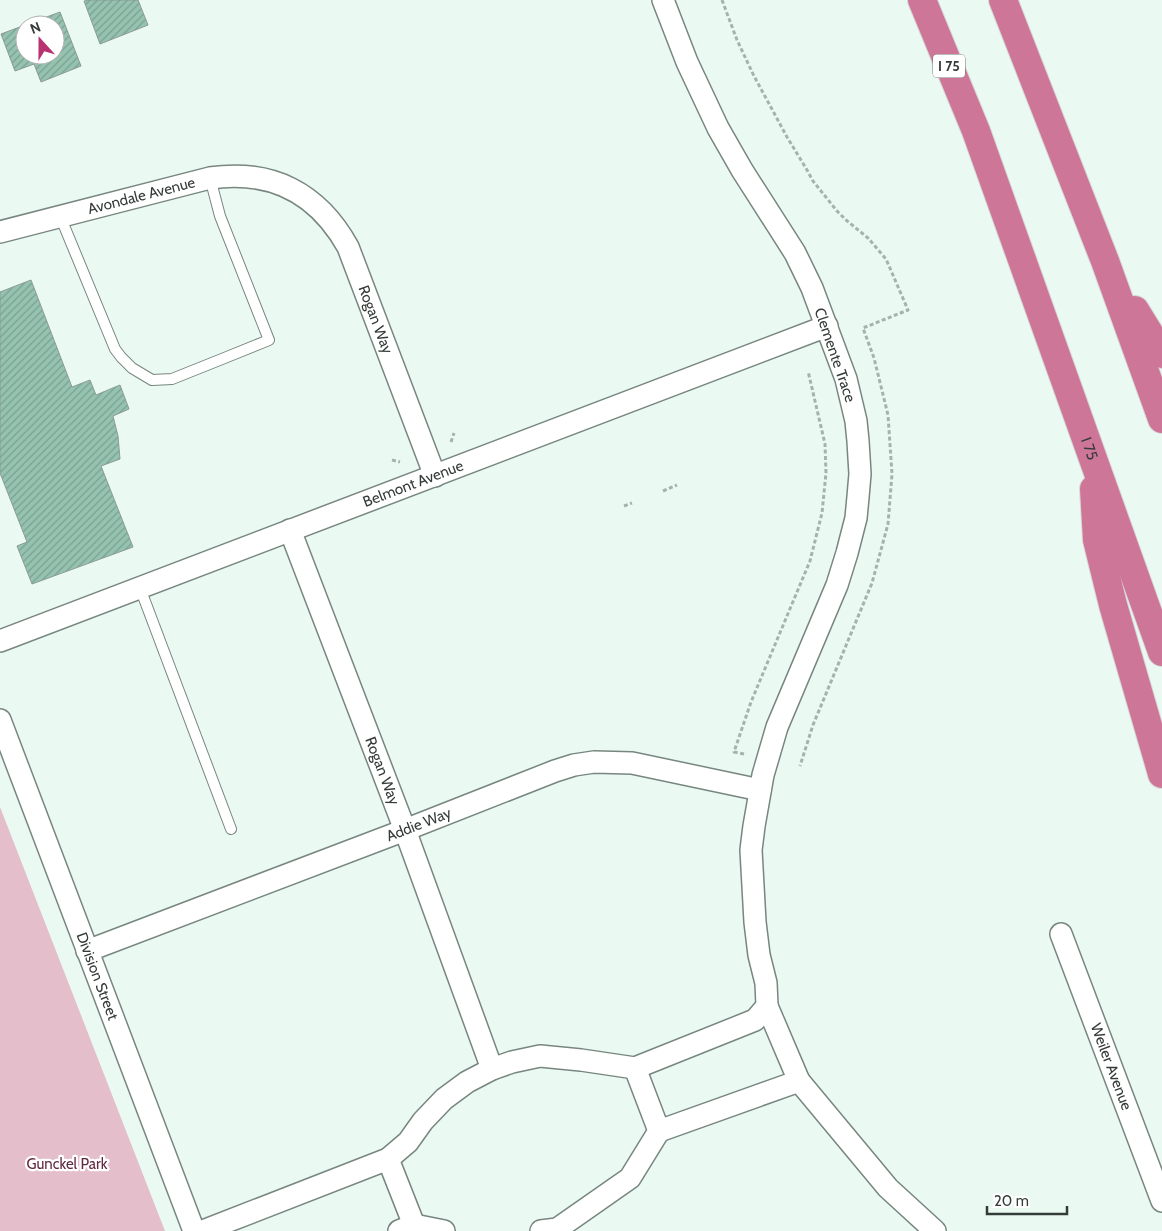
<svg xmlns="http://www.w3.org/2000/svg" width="1162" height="1231" font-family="Cabin,sans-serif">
  <defs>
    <pattern id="building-hatch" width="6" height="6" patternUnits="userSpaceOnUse" patternTransform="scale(1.25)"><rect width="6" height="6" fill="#95c3b0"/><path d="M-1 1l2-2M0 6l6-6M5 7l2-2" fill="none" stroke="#7aa090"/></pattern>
  </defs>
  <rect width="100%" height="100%" fill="#eafaf3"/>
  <polygon fill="#e4bfcb" points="0,807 165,1231 0,1231"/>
  <g fill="url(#building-hatch)" stroke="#8c9b94" fill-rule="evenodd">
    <polygon points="88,0 138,0 148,25 100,44 84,1"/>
    <path d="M60 12 81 66 41 82 34 64 15 71 1 34ZM25 25H55V55H25Z"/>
    <polygon points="31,280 72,387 90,380 96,395 120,385 129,409 113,416 118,436 120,459 101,466 133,547 32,584 17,546 27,542 0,473 0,292"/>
  </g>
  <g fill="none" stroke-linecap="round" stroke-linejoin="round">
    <g stroke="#788680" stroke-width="12">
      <g id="lane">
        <polyline points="60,216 115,349 121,357 132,368 152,380 172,379 222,359 269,340 220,216 210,178"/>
        <polyline points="140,588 231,829"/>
      </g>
    </g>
    <g stroke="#788680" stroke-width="24">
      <g id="street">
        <path id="s1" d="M0 232 210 178C272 169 318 193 348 247L435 476"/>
        <path id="s2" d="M290 530 405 830 492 1069"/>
        <path id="s3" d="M0 641 827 326"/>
        <path id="s4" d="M0 720 194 1231"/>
        <path id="s5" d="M1061 934 1162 1201"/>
        <path id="s6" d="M87 951 405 830 555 771 574 765 594 762 632 763 760 790"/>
        <polyline points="635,1068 659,1131 799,1081 767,1006"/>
        <polyline points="799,1081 888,1188 935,1231"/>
        <polyline points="388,1159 414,1225"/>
        <polyline points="203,1231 388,1159 408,1142 423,1121 444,1099 467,1082 492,1069 512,1062 540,1056 581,1060 635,1068 755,1020 767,1006 766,983 759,955 755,922 751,850 754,826 763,775 777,727 837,585 847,553 856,518 858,497 860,474 858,441 856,421 846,379 812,288 795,253 742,170 718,128 687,62 663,0"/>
        <polyline points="399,1231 414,1225 444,1231"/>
        <polyline points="541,1231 557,1229 630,1178 659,1131"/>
      </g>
    </g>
    <g stroke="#d7d8d7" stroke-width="30">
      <g id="highway">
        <path id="s7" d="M922 0 976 131 1162 652"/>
        <polyline points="1003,0 1105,261 1162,419"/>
        <polyline points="1135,310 1162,354"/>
        <polyline points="1094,489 1097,540 1113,605 1162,774"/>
      </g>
    </g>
    <g stroke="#a6b3ad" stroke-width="3" stroke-dasharray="4 2.5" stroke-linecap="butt">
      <polyline points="722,0 737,40 754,76 787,137 807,170 813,181 837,211 846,220 868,238 886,259 908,310 863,328 874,358 888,415 892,474 888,524 872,583 813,725 800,766"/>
      <polyline points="451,442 454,433"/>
      <polyline points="392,460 400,462"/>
      <polyline points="663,491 677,485"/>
      <polyline points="624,506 632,503"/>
      <polyline points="744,754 734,752 751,702 810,561 822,513 826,473 825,444 808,371"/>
    </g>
    <use href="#lane" stroke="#fff" stroke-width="10"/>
    <use href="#street" stroke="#fff" stroke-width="21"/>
    <use href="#highway" stroke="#ce7698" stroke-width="28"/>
  </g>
  <g text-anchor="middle" stroke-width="4.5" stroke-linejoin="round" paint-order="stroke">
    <rect fill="#fff" stroke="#727674" stroke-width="1" x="933" y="54.5" width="32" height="23" rx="4"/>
    <g font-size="14" font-weight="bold" fill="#353b39">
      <text x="949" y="71">I 75</text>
    </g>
    <g font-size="15" fill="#353b39" stroke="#fff">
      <text dy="5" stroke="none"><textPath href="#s1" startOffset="146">Avondale Avenue</textPath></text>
      <text dy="5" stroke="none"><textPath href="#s1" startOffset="460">Rogan Way</textPath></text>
      <text transform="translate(835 355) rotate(71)" y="5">Clemente Trace</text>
      <text dy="5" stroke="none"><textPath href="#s7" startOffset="479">I 75</textPath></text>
      <text dy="5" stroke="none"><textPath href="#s3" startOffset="442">Belmont Avenue</textPath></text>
      <text dy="5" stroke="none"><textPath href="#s2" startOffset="258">Rogan Way</textPath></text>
      <text dy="5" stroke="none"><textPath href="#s6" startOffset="355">Addie Way</textPath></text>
      <text dy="5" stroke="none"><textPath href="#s4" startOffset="274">Division Street</textPath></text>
      <text dy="5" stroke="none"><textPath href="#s5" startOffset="142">Weiler Avenue</textPath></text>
    </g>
    <g font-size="15" fill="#622a41" stroke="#fff">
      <text x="67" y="1169">Gunckel Park</text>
    </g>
  </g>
  <g transform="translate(40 40) rotate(339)"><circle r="24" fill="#ffffff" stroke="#aeb1b0"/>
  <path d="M0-4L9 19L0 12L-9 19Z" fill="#b83171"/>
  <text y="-8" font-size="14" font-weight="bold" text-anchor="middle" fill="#353b39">N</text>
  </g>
  <path d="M987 1206v8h80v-8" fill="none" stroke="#353b39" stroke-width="2.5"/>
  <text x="994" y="1206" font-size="15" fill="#353b39" stroke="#ffffff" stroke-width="4" paint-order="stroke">20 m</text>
</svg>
